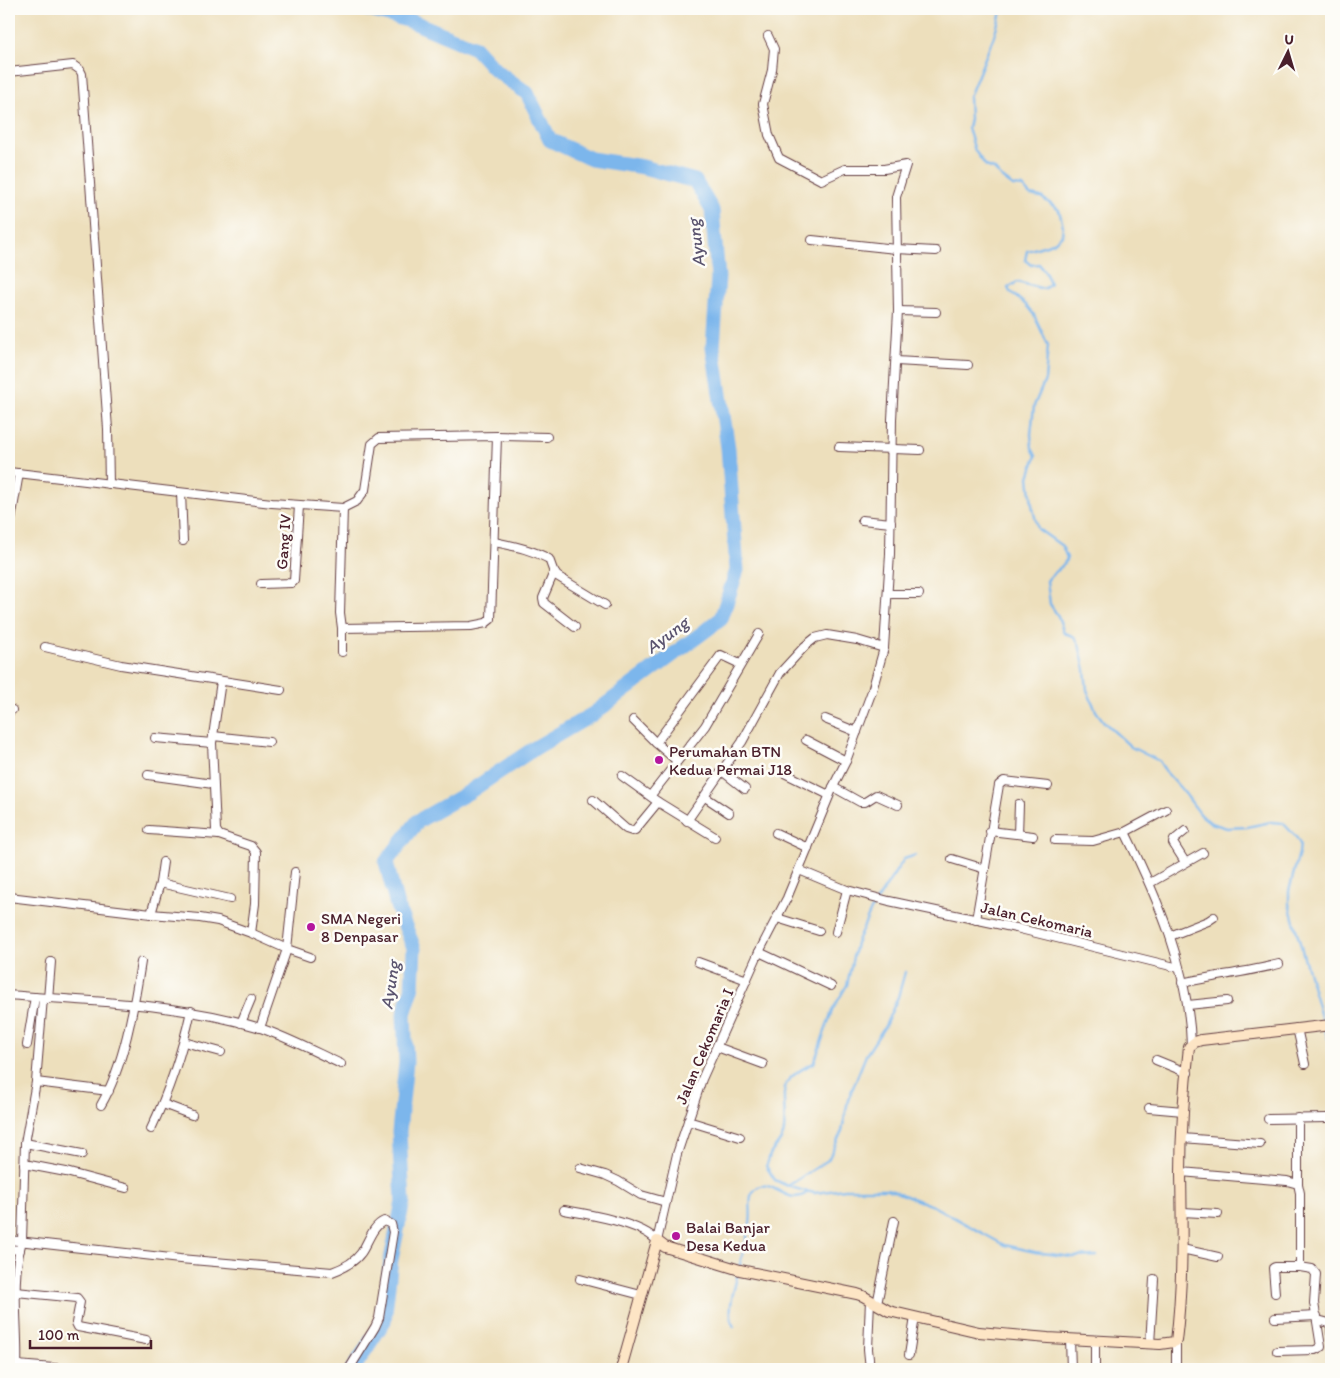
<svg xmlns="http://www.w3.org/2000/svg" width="1340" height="1378" font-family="Itim,sans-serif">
  <rect width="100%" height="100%" fill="#fdfcf7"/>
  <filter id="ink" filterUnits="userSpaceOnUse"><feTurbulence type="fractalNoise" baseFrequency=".02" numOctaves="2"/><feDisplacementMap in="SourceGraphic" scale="10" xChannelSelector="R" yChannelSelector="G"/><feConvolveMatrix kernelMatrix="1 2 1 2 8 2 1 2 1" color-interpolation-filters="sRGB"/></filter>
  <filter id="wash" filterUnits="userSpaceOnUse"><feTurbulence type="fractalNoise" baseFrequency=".0096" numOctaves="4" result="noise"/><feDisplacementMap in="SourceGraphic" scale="20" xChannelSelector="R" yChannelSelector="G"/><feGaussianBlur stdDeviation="1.12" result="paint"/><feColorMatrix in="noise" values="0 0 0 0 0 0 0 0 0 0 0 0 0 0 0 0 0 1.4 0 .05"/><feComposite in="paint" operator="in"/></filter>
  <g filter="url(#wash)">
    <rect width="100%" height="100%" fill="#eddfbc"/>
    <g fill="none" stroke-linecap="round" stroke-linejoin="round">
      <g stroke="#7bb6ec" stroke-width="2.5">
        <path d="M1002 9 994 36 969 97 970 119 968 128 975 151 986 166 994 169 1001 177 1013 186 1023 187 1030 195 1041 197 1059 210 1063 226 1062 235 1053 243 1027 251 1025 260 1031 265 1039 264 1045 272 1050 284 1044 289 1017 282 1008 288 1010 292 1026 305 1034 315 1048 345 1045 380 1034 406 1031 434 1032 448 1036 456 1029 477 1032 505 1038 529 1062 546 1067 558C1064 568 1053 571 1047 581L1050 604 1058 616 1064 633 1073 636 1079 644 1085 670 1087 690 1096 711 1104 722 1131 747 1159 761 1166 772 1183 791 1201 815 1211 823 1227 828 1247 827 1271 822 1283 823 1296 837 1300 844 1299 853 1289 891V904L1323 1024"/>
        <path d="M916 855 904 859 872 908 856 943 847 985 832 1011 814 1063C771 1083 788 1093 784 1131 783 1141 774 1147 770 1155 769 1158 768 1163 766 1166L775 1180 788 1186 801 1190 815 1193 845 1189H887L933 1206 1004 1245 1035 1252 1072 1257 1097 1256"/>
        <polyline points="1325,1029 1331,1049"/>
        <polyline points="788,1186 828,1160 842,1131 848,1100 866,1055 885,1026 898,997 905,972"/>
        <path d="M739 1268C743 1253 747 1238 750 1223 752 1213 749 1205 751 1196 752 1193 755 1189 758 1187 774 1179 788 1208 808 1192"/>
        <path d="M734 1327C726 1312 734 1290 738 1273"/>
      </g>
      <polyline stroke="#7bb6ec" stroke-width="15" points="353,1369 384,1321 391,1260 403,1201 399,1132 406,1062 404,1014 412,989 414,948 397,906 386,862 418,821 469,792 535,748 593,714 721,619 737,570 728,448 713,347 718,277 712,210 695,181 643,167 591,159 550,140 527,93 495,70 475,48 411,21 366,9"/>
    </g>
  </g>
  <g filter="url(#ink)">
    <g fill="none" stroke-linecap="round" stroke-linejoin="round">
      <g stroke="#623c41" stroke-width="10">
        <g id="street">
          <polyline points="9,72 73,65 80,70 82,74 108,429 109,484"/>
          <polyline points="812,240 896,249 936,251"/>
          <polyline points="898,311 936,312"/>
          <polyline points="896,361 968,365"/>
          <polyline points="839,447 920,450"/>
          <polyline points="9,472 272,503 343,508 357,501 365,490 372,444 379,438 497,436 547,437"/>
          <polyline points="181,493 183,541"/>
          <polyline points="343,508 340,613 342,628 471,626 486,623 491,619 497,436"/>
          <polyline points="862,520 891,523"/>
          <polyline points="10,526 19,473"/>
          <path d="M494 542C513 546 531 549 549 559L553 570 557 576 605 605"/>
          <polyline points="554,572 543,598 544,603 575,627"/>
          <polyline points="261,584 292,583 294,581 299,506"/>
          <polyline points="889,594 919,594"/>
          <polyline points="45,647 121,665 281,690"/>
          <polyline points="342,652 342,628"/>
          <polyline points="9,710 12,710"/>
          <polyline points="825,719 857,732"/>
          <polyline points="633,720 656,743 677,761"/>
          <polyline points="213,736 269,742"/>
          <polyline points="155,738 212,743"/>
          <polyline points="806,740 846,761"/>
          <polyline points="656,743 721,655 740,664"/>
          <polyline points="778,770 829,795"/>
          <polyline points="722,771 745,789"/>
          <polyline points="148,775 213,784"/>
          <polyline points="622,776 658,802 715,837"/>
          <polyline points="833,787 860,802 865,802 876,795 898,805"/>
          <polyline points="651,795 705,726 759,634"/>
          <polyline points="705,797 729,813"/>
          <polyline points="593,800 626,829 632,831 635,830 658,802"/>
          <polyline points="687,821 742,742 780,673 805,646 815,638 827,635 857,640 884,648"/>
          <polyline points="149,830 219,835"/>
          <polyline points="990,831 1033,836"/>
          <polyline points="1185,831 1174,840 1173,843 1185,862"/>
          <path d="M1125 832C1158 899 1189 970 1191 1045"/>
          <polyline points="776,833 808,848"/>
          <polyline points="1018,834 1019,804"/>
          <polyline points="1055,840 1093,841 1125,832 1166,810"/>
          <polyline points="952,859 985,869"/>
          <polyline points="799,870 847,890 889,901 1016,928 1179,968"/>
          <polyline points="295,872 287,949 310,957"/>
          <polyline points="160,883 230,899"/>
          <polyline points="1150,883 1203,853"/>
          <polyline points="9,897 151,914 200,918 218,921 251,933 255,904 256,852 251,846 219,835 216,830 212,743 221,681"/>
          <polyline points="151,914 160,883 163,862"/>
          <polyline points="777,918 819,931"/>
          <polyline points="976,920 999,785 1004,781 1048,786"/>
          <polyline points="836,932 847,890"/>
          <polyline points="251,933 287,949 260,1028"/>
          <polyline points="1170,936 1208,921 1214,917"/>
          <polyline points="759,952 831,986"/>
          <polyline points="698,962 747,980"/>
          <path d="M1182 983C1214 976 1247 972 1279 964"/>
          <path d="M9 995C92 1002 177 1003 257 1027 285 1036 315 1052 341 1064"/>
          <polyline points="48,999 51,962"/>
          <polyline points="1188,1005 1227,1001"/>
          <polyline points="241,1023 251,999"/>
          <polyline points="1297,1028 1305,1064"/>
          <polyline points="184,1042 221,1052"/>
          <polyline points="27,1045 35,997"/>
          <polyline points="717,1047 763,1064"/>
          <polyline points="1156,1060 1188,1073"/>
          <polyline points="36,1082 109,1091"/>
          <polyline points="163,1104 192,1115"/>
          <path d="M101 1105C124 1066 134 1007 141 962"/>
          <polyline points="1149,1108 1183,1111"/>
          <polyline points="1298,1118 1298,1184"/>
          <polyline points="1268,1119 1327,1118"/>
          <polyline points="688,1121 740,1137"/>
          <path d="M151 1129C169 1091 182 1052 191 1011"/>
          <polyline points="1182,1138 1260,1144"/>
          <polyline points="25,1143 82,1154"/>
          <polyline points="24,1164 66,1172 126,1188"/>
          <polyline points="580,1168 605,1175 618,1181 641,1195 666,1202"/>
          <polyline points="1181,1172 1287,1181 1298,1184 1300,1193 1300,1267 1312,1269 1316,1274 1314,1303 1321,1347 1315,1350 1277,1351"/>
          <path d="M564 1210C588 1214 642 1223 657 1241"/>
          <polyline points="1183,1212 1218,1214"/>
          <path d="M9 1240 180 1259 332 1272C343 1268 354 1263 361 1253 368 1243 372 1226 384 1221L391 1224 393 1232 379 1318 375 1327 349 1369"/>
          <polyline points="657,1241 677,1154 702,1079 759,952 787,898 833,787 846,761 872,691 884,648 890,554 892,419 898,311 896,197 906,165 884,169 845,169 821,180 779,158 769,135 763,104 772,70 774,49 768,36"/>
          <polyline points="9,1249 20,1250"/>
          <polyline points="1182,1249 1218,1257"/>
          <polyline points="580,1279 641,1295"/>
          <polyline points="16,1292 77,1298 80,1302 76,1323 78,1327 146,1340"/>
          <polyline points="1275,1293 1273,1268 1275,1267 1300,1267"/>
          <polyline points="877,1304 894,1221"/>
          <polyline points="1275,1318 1317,1316"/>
          <polyline points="1318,1320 1329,1323 1331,1327 1331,1333"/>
          <polyline points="1070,1339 1071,1369"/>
          <polyline points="1176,1341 1176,1369"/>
          <polyline points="1150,1344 1154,1279"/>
          <polyline points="909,1355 915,1317"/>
          <polyline points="17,1365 66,1369"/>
          <path d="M17 1369C19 1327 10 1282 22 1241L25 1143 36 1082 43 998"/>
          <polyline points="870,1369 868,1349 870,1300"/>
          <polyline points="1095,1369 1095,1340"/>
        </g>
      </g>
      <g stroke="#623c41" stroke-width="12">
        <path id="secondary" d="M621 1369 657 1241 665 1247 740 1270 857 1294 863 1296 889 1311 979 1332 1048 1338 1160 1344 1174 1342 1176 1341C1183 1285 1182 1229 1181 1173 1181 1131 1184 1089 1189 1047L1195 1042 1201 1040 1331 1025"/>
      </g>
      <use href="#street" stroke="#fff" stroke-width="8"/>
      <use href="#secondary" stroke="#fde5c5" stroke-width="10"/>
    </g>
  </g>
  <g fill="#b5179e" stroke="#fdfcf7" stroke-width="2">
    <circle cx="659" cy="760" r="5"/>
    <circle cx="311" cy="927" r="5"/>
    <circle cx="676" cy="1236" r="5"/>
  </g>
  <g text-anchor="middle" stroke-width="5" stroke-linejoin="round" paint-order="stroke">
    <g font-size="16" fill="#4a1f2b" stroke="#fdfcf7">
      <text transform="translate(283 542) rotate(-86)" y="6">Gang IV</text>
      <text transform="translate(1037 919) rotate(13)" y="6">Jalan Cekomaria</text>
      <text transform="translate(704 1046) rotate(-67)" y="6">Jalan Cekomaria I</text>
    </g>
    <g font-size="16" fill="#4a1f2b" stroke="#fdfcf7" text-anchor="start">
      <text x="669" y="757">Perumahan BTN<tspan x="669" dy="18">Kedua Permai J18</tspan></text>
      <text x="321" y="924">SMA Negeri<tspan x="321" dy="18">8 Denpasar</tspan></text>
      <text x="686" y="1233">Balai Banjar<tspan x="686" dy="18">Desa Kedua</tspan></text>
    </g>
    <g font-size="18" font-style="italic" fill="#5b546f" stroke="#fdfcf7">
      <text transform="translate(696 243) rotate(-97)" y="6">Ayung</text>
      <text transform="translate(667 635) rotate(-37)" y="6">Ayung</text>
      <text transform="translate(390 985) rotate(-81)" y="6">Ayung</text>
    </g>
  </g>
  <rect width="1340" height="1378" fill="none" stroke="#fdfcf7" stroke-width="30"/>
  <g transform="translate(1288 52) rotate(5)" stroke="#fdfcf7" stroke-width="4" paint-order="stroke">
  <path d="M0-4L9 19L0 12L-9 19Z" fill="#4a1f2b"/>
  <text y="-8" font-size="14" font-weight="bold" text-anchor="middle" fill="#4a1f2b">U</text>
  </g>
  <path d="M30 1340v8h121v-8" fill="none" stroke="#4a1f2b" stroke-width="2.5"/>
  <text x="38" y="1340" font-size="15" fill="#4a1f2b" stroke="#fdfcf7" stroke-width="4" paint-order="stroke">100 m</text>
</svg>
